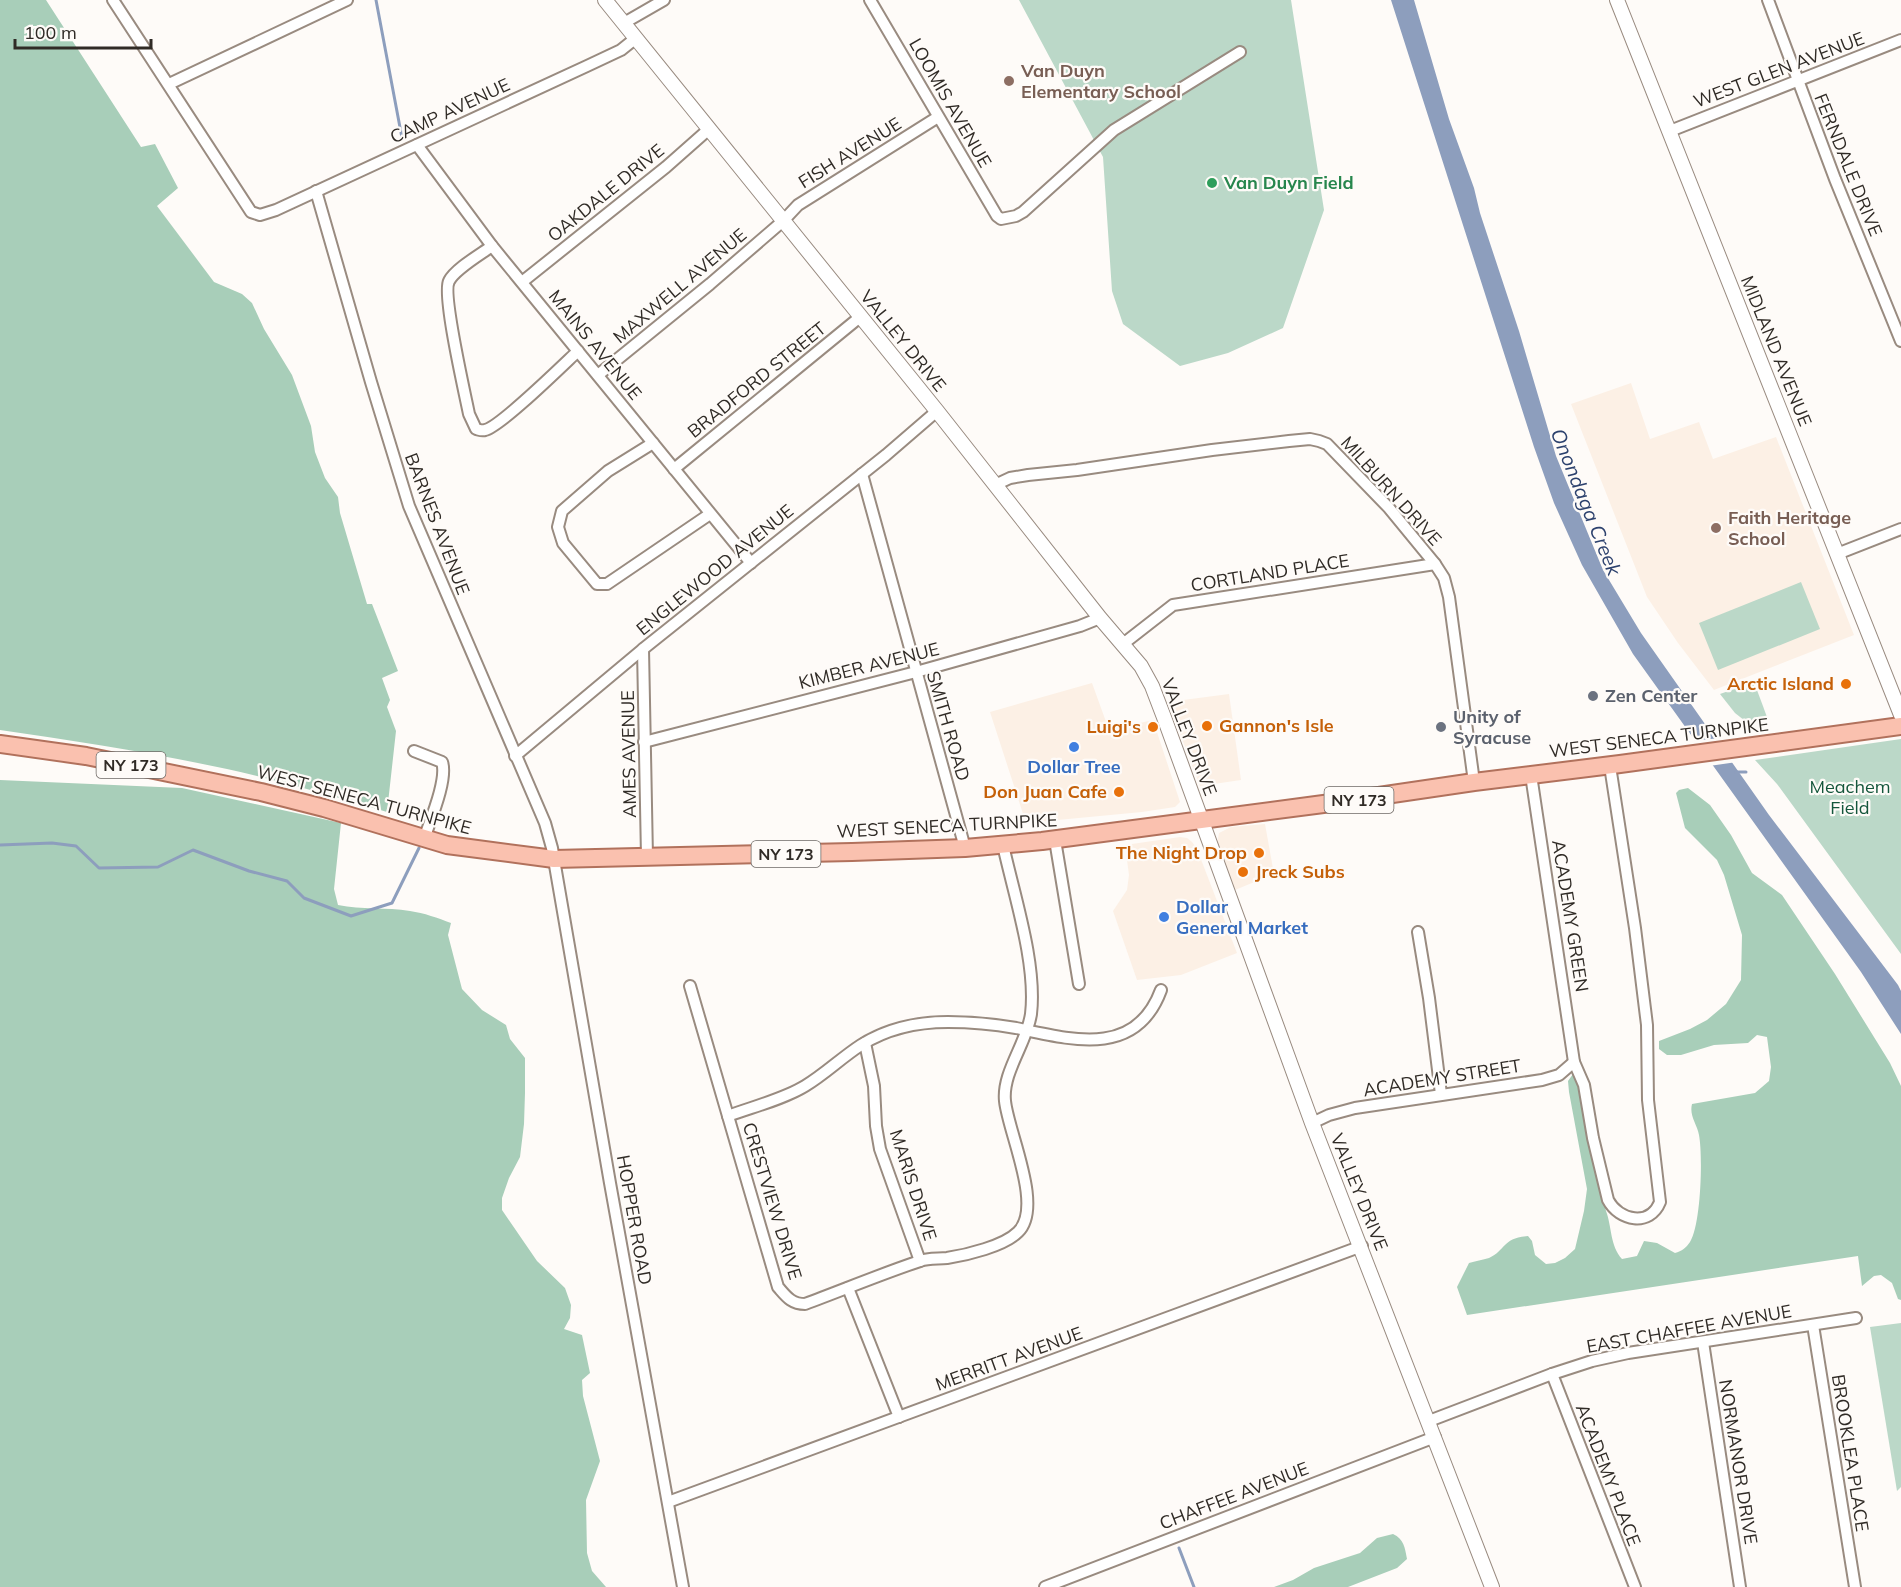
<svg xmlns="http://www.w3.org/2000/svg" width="1901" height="1587" font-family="Mulish,sans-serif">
  <rect width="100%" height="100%" fill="#fefbf8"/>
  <g fill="#fcf0e5">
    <polygon points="1631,383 1650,439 1699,422 1713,459 1776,437 1854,635 1714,690 1678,643 1647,597 1571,404"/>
    <polygon points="1092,683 1109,730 1153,720 1180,802 1175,807 1142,812 1026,823 990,712"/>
    <polygon points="1229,694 1241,780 1200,786 1168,702"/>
    <polygon points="1265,824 1274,874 1235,890 1217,844 1219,833 1231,827"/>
    <polygon points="1180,837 1187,838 1192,842 1197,849 1237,953 1181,975 1137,980 1113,911 1127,890 1129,875 1125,845"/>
  </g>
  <g fill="#bbd8c8">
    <polygon points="1019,0 1291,0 1324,210 1283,328 1228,353 1180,366 1123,324 1112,291 1103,157"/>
    <polygon points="1801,582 1820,629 1718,670 1699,623"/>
    <polygon points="1754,682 1767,717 1749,724 1735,713 1720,694"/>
    <polygon points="1901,739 1901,954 1777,784 1755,760"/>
    <polygon points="1901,1323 1901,1487 1897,1491 1870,1327"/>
  </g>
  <g fill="#a8ceb9">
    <path d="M0 0H46L141 147 155 144 178 188 157 206 214 282 242 294 252 303 264 329 292 375 311 426 315 452 325 478 338 497 340 513 367 604H372L398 671 382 678 390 700 387 707 396 731 387 812C334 796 281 781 227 769 152 753 76 741 0 730Z"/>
    <path d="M0 780 182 788 341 823 334 889 338 905C362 910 386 907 410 911 424 913 438 918 451 923L448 935 462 989 482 1010 506 1025 510 1039 525 1058V1093L524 1124 520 1157 509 1178 502 1198V1210L537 1261 565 1288 571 1305 570 1318 564 1329 582 1335 590 1373 582 1380 583 1396 600 1461 586 1500 587 1553 592 1571 606 1587H0Z"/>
    <path d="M1688 788 1710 805 1731 835 1752 873 1782 895 1835 974 1890 1063 1901 1086V1300L1898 1299 1892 1283 1881 1275 1874 1276 1862 1286 1858 1256 1467 1315 1457 1287 1469 1263C1475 1261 1483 1260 1489 1258 1506 1250 1502 1238 1528 1236L1532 1241 1535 1255 1546 1264 1555 1263 1565 1258 1575 1249 1584 1211 1587 1189 1569 1092 1568 1081 1573 1074 1576 1076 1606 1211C1612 1227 1610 1246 1622 1259L1637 1256 1644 1241 1657 1243 1675 1253C1682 1251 1686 1248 1690 1242 1701 1225 1703 1156 1699 1135 1697 1124 1689 1116 1692 1104L1755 1093 1769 1081 1771 1067 1767 1037 1757 1035 1748 1043 1714 1045 1681 1055H1667L1659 1049V1041L1690 1029 1707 1020 1726 1004 1741 980 1742 935 1724 875 1717 860 1685 828 1676 793 1679 790Z"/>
    <path d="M1393 1534C1404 1539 1405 1548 1407 1559L1397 1568 1348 1587H1274L1293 1580 1314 1568 1360 1553 1377 1538Z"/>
  </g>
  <polygon fill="#8d9ebd" points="1391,0 1414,0 1449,119 1474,188 1480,213 1519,331 1556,456 1603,570 1641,633 1769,815 1898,985 1901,991 1901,1034 1861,972 1633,654 1582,565 1554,503 1534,447"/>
  <polygon fill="#fefbf8" points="1720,738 1737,762 1709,766 1692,741"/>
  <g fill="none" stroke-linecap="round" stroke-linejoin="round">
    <g stroke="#8d9ebd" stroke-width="3">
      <polyline points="376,0 402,138"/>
      <polyline points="1736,772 1746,772"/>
      <polyline points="0,845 52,843 76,846 99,868 158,867 193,850 249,871 287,881 304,898 351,916 392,903 419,848"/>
      <polyline points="1179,1548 1194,1587"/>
    </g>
    <g stroke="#998b80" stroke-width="14">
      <g id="street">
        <polyline points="113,0 251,212 260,215 276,210 587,66 621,50 636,38"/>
        <polyline points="870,0 997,216 1001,219 1016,216 1023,212 1114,130 1240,52"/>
        <polyline points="1768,0 1835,179 1901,341"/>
        <polyline points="624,23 664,0"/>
        <polyline points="169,84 347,0"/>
        <polyline points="1670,131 1901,40"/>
        <polyline points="417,145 492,246 751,563"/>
        <polyline points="316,191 371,382 409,506 545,823 552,848 610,1183 683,1587"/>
        <path d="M492 246C481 254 455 269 449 281 442 294 465 394 469 414L476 429C480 430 482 431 485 430 500 427 563 365 578 351"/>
        <polyline points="522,282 666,167 709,129"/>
        <polyline points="598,375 710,284 783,221 798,205 938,117"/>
        <polyline points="653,443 608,471 562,511 558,527 563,543 597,584 607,584 710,514"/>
        <polyline points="674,469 860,317"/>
        <polyline points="862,474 965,848"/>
        <polyline points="995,485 1010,478 1028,475 1077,470 1212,450 1289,441 1310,439 1319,441 1327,444 1389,508 1435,564 1444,578 1449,597 1474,782"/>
        <polyline points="1837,554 1901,529"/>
        <polyline points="1123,644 1173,605 1435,564"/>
        <polyline points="643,649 647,857"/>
        <polyline points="644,742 916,672 1080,626 1100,618"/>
        <path d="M414 751 442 762C448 779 430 821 424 839"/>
        <polyline points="515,756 643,649 886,455 937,411"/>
        <path d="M1531 775 1574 1062 1584 1085 1593 1138 1608 1200C1619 1221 1650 1227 1660 1202L1648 1100 1647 1025 1635 928 1610 766"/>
        <polyline points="1055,840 1079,984"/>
        <polyline points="1418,932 1429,998 1441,1094"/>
        <path d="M690 986 778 1287C786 1296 791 1304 805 1304 843 1290 881 1274 920 1261 928 1258 938 1259 947 1258 967 1255 1004 1246 1018 1232 1044 1207 1008 1132 1005 1101 1002 1072 1027 1043 1031 1014 1037 964 1014 895 1003 845"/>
        <polyline points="865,1043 874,1086 876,1126 880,1149 920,1261"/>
        <path d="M728 1116C752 1107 784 1099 805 1086 825 1074 841 1058 861 1045 888 1028 916 1022 948 1022 970 1022 993 1024 1016 1028 1072 1040 1136 1058 1161 990"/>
        <polyline points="1312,1123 1329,1115 1355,1108 1542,1080 1559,1075 1574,1062"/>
        <polyline points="848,1288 899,1417"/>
        <polyline points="1813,1325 1855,1587"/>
        <polyline points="1703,1342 1740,1587"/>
        <polyline points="1552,1374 1635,1587"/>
        <polyline points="1429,1421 1552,1374 1592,1361 1628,1353 1856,1318"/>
        <polyline points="668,1502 1362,1246"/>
        <polyline points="1045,1587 1435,1437"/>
      </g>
    </g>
    <g stroke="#998b80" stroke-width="16">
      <g id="secondary">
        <polyline points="605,0 937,411 1100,618 1141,666 1152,686 1165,720 1312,1123 1492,1587"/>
        <polyline points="1617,0 1901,715"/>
      </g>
    </g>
    <g stroke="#b1715c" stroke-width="20">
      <polyline id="primary" points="0,744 86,756 261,792 324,808 447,845 554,859 852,852 965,848 1042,841 1331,803 1474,782 1620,764 1901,726"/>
    </g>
    <use href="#street" stroke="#fff" stroke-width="10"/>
    <use href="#secondary" stroke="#fff" stroke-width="14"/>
    <use href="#primary" stroke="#fac1af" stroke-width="16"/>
  </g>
  <g fill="#8d6e63" stroke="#fefbf8" stroke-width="2">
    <circle cx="1009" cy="81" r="6"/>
    <circle cx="1716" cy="528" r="6"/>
  </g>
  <circle fill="#2e9e5b" stroke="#fefbf8" stroke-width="2" cx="1212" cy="183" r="6"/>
  <g fill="#e8710a" stroke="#fefbf8" stroke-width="2">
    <circle cx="1846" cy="684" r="6"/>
    <circle cx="1207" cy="726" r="6"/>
    <circle cx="1153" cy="727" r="6"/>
    <circle cx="1119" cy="792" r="6"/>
    <circle cx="1259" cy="853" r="6"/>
    <circle cx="1243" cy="872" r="6"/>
  </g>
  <g fill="#6b7280" stroke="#fefbf8" stroke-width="2">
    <circle cx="1593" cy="696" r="6"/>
    <circle cx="1441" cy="727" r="6"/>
  </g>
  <g fill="#3f7fe0" stroke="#fefbf8" stroke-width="2">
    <circle cx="1074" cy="747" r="6"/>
    <circle cx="1164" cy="917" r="6"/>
  </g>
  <g text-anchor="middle" stroke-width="4.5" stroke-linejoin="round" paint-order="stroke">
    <g fill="#fefbf8" stroke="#6e6965" stroke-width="1.5">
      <rect x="96.5" y="752" width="69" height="26" rx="4.5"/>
      <rect x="1324.5" y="787" width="69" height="26" rx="4.5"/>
      <rect x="751.5" y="841" width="69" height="26" rx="4.5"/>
    </g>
    <g font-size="16" font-weight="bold" fill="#302b26">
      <text x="131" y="771">NY 173</text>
      <text x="1359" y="806">NY 173</text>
      <text x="786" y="860">NY 173</text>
    </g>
    <g font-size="18" fill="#302b26" stroke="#fefbf8">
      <text transform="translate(1779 70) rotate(-21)" y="6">WEST GLEN AVENUE</text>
      <text transform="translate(950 103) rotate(60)" y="6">LOOMIS AVENUE</text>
      <text transform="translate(450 111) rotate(-25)" y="6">CAMP AVENUE</text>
      <text transform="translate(850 153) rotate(-32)" y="6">FISH AVENUE</text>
      <text transform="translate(1848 165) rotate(68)" y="6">FERNDALE DRIVE</text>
      <text transform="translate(606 193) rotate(-39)" y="6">OAKDALE DRIVE</text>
      <text transform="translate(680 286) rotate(-40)" y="6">MAXWELL AVENUE</text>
      <text transform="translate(903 341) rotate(51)" y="6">VALLEY DRIVE</text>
      <text transform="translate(595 345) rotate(51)" y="6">MAINS AVENUE</text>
      <text transform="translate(1776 351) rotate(68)" y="6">MIDLAND AVENUE</text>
      <text transform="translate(757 380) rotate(-39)" y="6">BRADFORD STREET</text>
      <text transform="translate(1391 491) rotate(48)" y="6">MILBURN DRIVE</text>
      <text transform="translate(437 524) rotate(69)" y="6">BARNES AVENUE</text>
      <text transform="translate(715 570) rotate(-39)" y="6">ENGLEWOOD AVENUE</text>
      <text transform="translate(1270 573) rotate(-9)" y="6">CORTLAND PLACE</text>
      <text transform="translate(869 666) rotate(-14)" y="6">KIMBER AVENUE</text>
      <text transform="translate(948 726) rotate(74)" y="6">SMITH ROAD</text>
      <text transform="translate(1189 737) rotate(69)" y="6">VALLEY DRIVE</text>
      <text transform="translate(1659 738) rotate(-7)" y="6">WEST SENECA TURNPIKE</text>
      <text transform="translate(629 754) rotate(-91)" y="6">AMES AVENUE</text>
      <text transform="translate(364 800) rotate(15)" y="6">WEST SENECA TURNPIKE</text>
      <text transform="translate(947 826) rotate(-3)" y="6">WEST SENECA TURNPIKE</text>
      <text transform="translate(1570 916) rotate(81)" y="6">ACADEMY GREEN</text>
      <text transform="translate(1442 1078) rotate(-9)" y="6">ACADEMY STREET</text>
      <text transform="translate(913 1185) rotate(72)" y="6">MARIS DRIVE</text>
      <text transform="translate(1359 1192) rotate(68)" y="6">VALLEY DRIVE</text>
      <text transform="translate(772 1201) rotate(73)" y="6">CRESTVIEW DRIVE</text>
      <text transform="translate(634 1220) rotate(80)" y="6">HOPPER ROAD</text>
      <text transform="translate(1689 1329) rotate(-10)" y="6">EAST CHAFFEE AVENUE</text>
      <text transform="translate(1009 1359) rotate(-20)" y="6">MERRITT AVENUE</text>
      <text transform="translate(1850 1453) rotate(81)" y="6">BROOKLEA PLACE</text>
      <text transform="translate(1738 1462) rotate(81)" y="6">NORMANOR DRIVE</text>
      <text transform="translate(1608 1475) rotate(69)" y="6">ACADEMY PLACE</text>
      <text transform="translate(1234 1496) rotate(-21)" y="6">CHAFFEE AVENUE</text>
    </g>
    <g font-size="18" font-weight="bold" fill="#785e54" stroke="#fefbf8" text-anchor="start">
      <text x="1021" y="77">Van Duyn<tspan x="1021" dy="21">Elementary School</tspan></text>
      <text x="1728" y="524">Faith Heritage<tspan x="1728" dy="21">School</tspan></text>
    </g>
    <g font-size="18" font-weight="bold" fill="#27864d" stroke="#fefbf8" text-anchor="start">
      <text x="1224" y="189">Van Duyn Field</text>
    </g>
    <g font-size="18" font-weight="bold" fill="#c56008" stroke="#fefbf8" text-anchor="end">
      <text x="1834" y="690">Arctic Island</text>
      <text x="1219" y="732" text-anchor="start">Gannon's Isle</text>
      <text x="1141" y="733">Luigi's</text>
      <text x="1107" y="798">Don Juan Cafe</text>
      <text x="1247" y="859">The Night Drop</text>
      <text x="1255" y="878" text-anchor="start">Jreck Subs</text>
    </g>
    <g font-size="18" font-weight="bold" fill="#5b616d" stroke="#fefbf8" text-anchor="start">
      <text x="1605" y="702">Zen Center</text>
      <text x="1453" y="723">Unity of<tspan x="1453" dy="21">Syracuse</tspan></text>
    </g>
    <g font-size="18" font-weight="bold" fill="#366cbe" stroke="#fefbf8">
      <text x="1074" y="773">Dollar Tree</text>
      <text x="1176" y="913" text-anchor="start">Dollar<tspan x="1176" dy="21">General Market</tspan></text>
    </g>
    <g font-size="18" fill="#14563b" stroke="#fefbf8">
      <text x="1850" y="793">Meachem<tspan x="1850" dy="21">Field</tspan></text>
    </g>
    <g font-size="20" font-style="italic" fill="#2c416d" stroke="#fefbf8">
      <text transform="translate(1586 502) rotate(68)" y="7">Onondaga Creek</text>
    </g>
  </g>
  <path d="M15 39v9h136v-9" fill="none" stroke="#302b26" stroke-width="3"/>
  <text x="24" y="39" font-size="18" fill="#302b26" stroke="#fefbf8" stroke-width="4.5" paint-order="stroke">100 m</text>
</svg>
